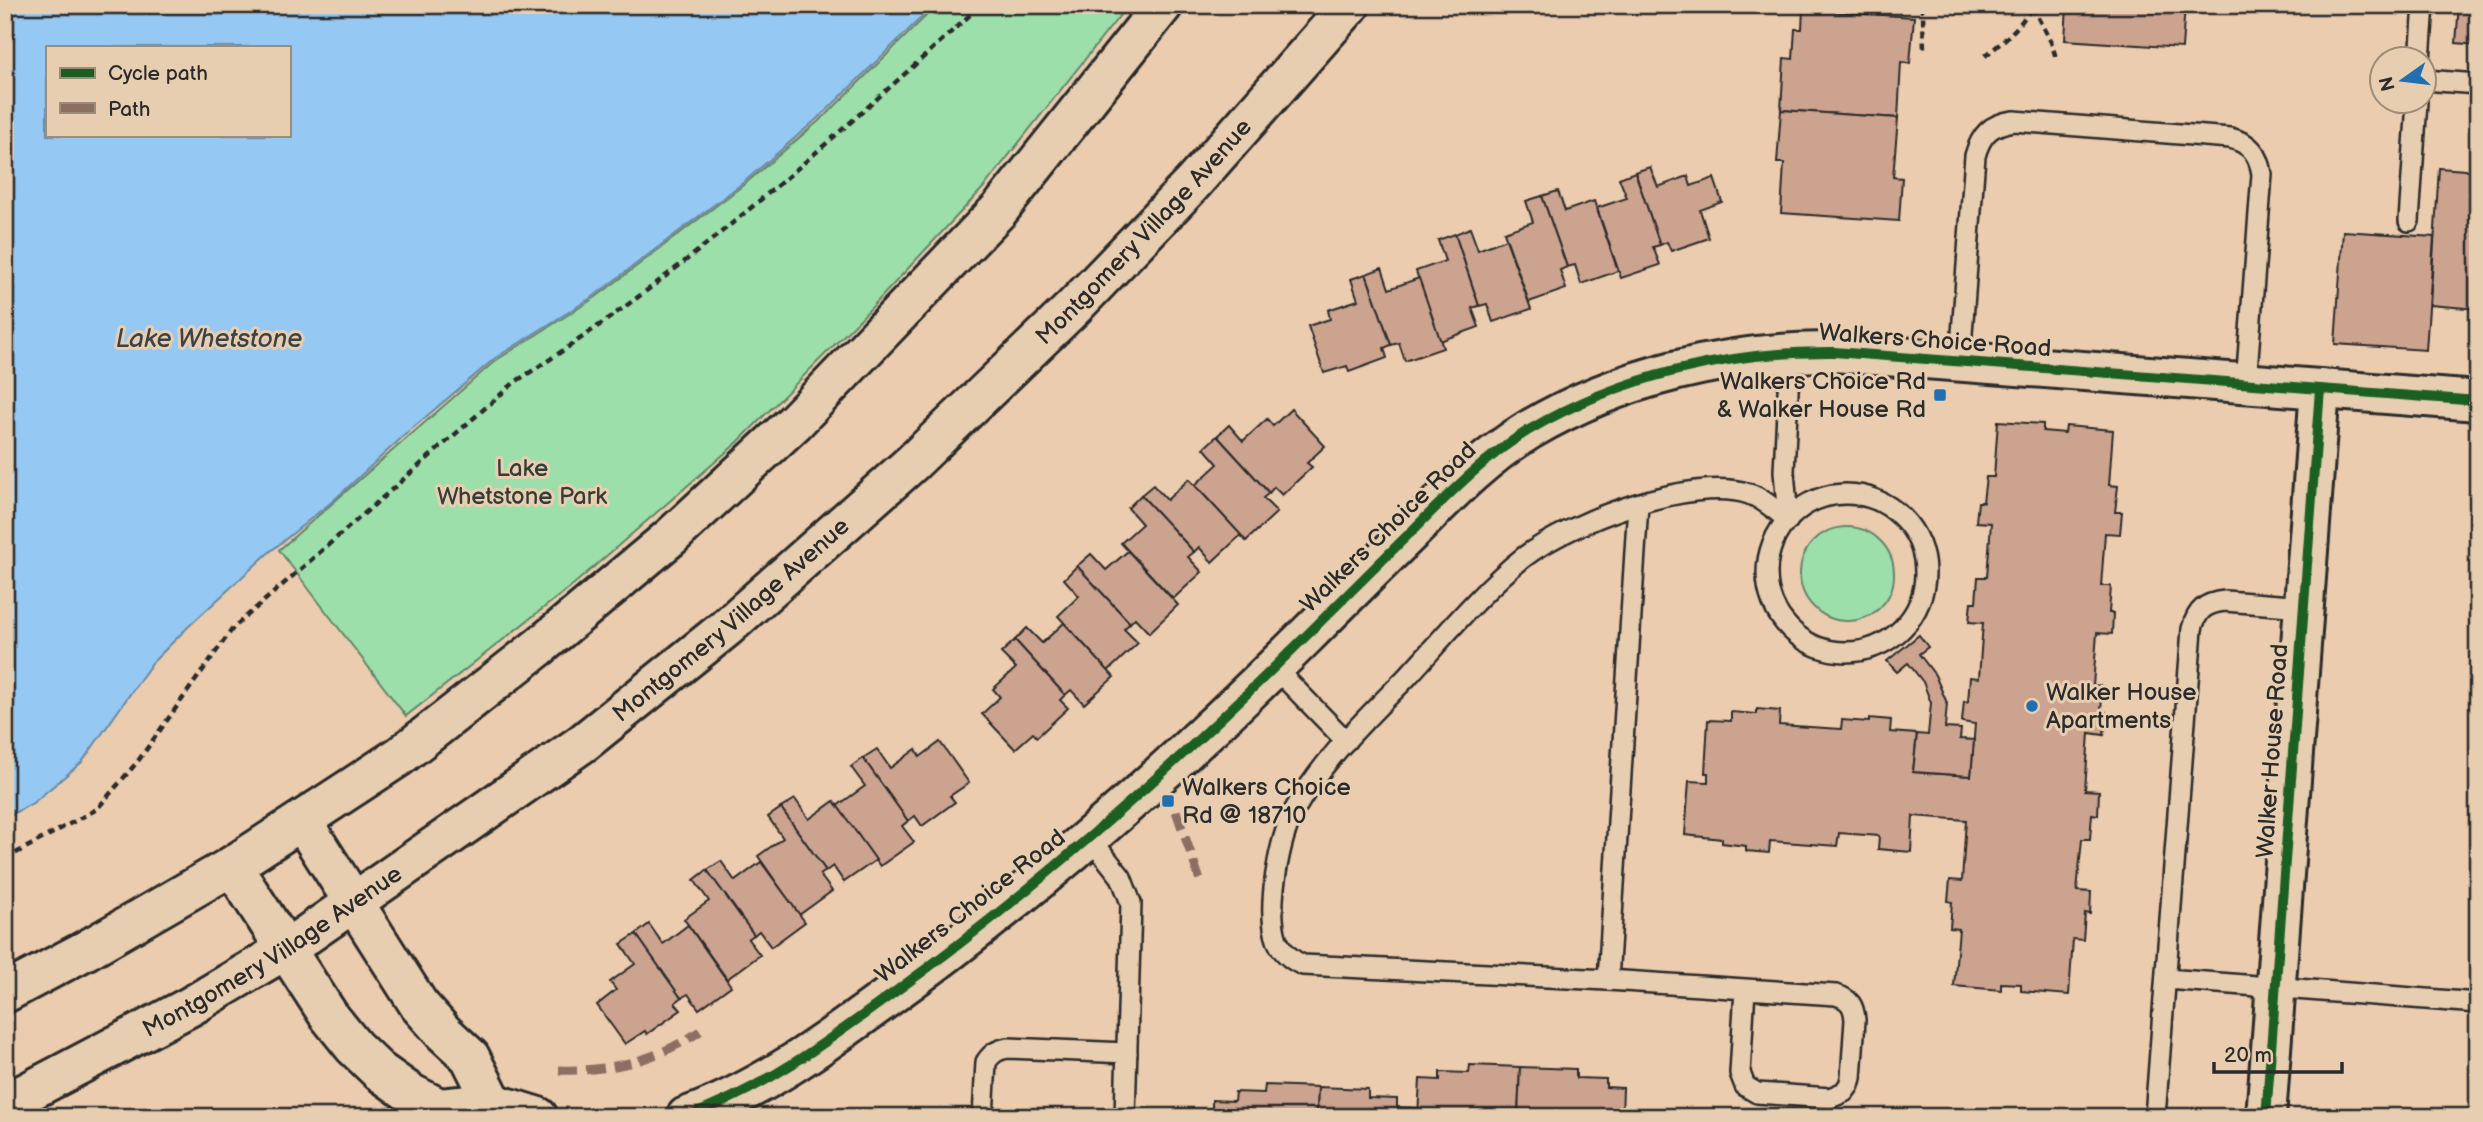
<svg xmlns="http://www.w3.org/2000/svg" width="2483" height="1122" font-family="'Balsamiq Sans',sans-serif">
  <rect width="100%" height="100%" fill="#ebccaf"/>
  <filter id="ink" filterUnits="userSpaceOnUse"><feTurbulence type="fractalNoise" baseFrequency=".0143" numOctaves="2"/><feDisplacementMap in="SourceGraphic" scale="14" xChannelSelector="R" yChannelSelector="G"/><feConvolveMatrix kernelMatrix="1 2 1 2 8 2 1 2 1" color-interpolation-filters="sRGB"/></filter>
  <g filter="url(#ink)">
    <g fill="#9ddfaa" stroke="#64856a" stroke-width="2">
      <polygon points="937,5 1128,5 983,188 873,306 738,442 574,584 406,716 279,550 495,361 596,297 746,183 827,114"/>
      <circle cx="1847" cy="574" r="47"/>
    </g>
    <path fill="#95c8f2" stroke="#6b89a2" stroke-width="2" fill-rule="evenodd" d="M5 5H934L826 111 744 182 594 296 494 359 408 432 334 500 266 555 188 627 152 663 82 762 33 803 5 818ZM47 47H289V135H47Z"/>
    <g fill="#cca38f" stroke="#2b2b2b" stroke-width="2">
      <polygon points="1756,5 1865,5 1865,14"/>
      <polygon points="2067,5 2185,5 2182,48 2065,40"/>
      <polygon points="2459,5 2478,5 2478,45 2456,43"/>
      <polygon points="1803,10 1914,17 1910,63 1901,62 1898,118 1781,110 1784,58 1793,59 1795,29 1802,29"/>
      <polygon points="1781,110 1898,118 1893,177 1902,178 1899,221 1781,213 1784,163 1777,163"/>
      <polygon points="1650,167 1658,187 1688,176 1691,186 1714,178 1722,202 1700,210 1709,238 1671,251 1667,242 1660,245 1635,172"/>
      <polygon points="2439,168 2478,171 2478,309 2430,305"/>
      <polygon points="1635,172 1660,245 1653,247 1660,265 1621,278 1597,208 1627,198 1619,178"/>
      <polygon points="1558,191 1565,211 1594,201 1618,271 1581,284 1575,265 1567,267 1542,196"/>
      <polygon points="1542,196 1567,267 1560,270 1566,289 1529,302 1504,232 1533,222 1526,201"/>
      <polygon points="1470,228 1478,250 1506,239 1531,309 1493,322 1487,304 1479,306 1455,234"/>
      <polygon points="2343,231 2434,237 2426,350 2335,344"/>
      <polygon points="1455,234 1479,306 1472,308 1479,327 1440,341 1416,271 1445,261 1438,240"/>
      <polygon points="1382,268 1389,289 1419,278 1443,348 1405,361 1399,343 1391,345 1366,274"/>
      <polygon points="1366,274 1391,345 1384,348 1387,358 1349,372 1347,366 1324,373 1308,326 1330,319 1328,310 1358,300 1351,279"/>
      <polygon points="1291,409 1325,446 1307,463 1312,467 1282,495 1274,487 1269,493 1217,436 1229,425 1243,441 1267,419 1273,426"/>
      <polygon points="1998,421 2043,424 2043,431 2065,433 2066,426 2113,430 2109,485 2118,486 2115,512 2122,512 2120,534 2105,533 2101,586 2111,586 2109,613 2113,613 2112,634 2097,633 2093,686 2103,686 2101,711 2106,712 2104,735 2089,733 2085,790 2099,791 2098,815 2092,814 2090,839 2082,839 2077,891 2091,892 2090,914 2085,913 2083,940 2073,939 2069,995 2021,991 2021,984 2001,983 2001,990 1954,986 1959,929 1950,928 1952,902 1948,901 1950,880 1962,881 1966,820 1913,816 1911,852 1878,849 1879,836 1839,833 1837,846 1770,841 1769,853 1746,851 1746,846 1722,843 1722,839 1685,835 1689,781 1708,782 1708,773 1705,773 1708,720 1731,721 1731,712 1757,714 1757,709 1780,711 1779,725 1841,729 1842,720 1869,722 1869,718 1891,720 1890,732 1917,734 1913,772 1971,776 1975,724 1962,722 1964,701 1968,702 1970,677 1979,678 1983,623 1969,622 1971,602 1976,602 1978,577 1987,577 1991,523 1976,522 1978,502 1983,502 1986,477 1994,477"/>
      <polygon points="1217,436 1269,493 1263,498 1277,512 1246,541 1195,485 1218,464 1204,448"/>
      <polygon points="1189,479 1241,535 1212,562 1199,547 1194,552 1141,495 1153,485 1167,500"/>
      <polygon points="1141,495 1194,552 1188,557 1202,572 1173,599 1121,543 1142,524 1128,508"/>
      <polygon points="1128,551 1178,605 1149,633 1135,618 1130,623 1077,566 1091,554 1106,570"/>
      <polygon points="1077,566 1130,623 1124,629 1138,643 1108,671 1058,616 1079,596 1064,579"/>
      <polygon points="1064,623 1114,677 1084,704 1071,690 1065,695 1015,640 1027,628 1042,643"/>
      <polygon points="1919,635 1928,647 1919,654 1935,675 1947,703 1945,728 1961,729 1960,739 1974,740 1971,776 1913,772 1917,734 1928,735 1931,703 1923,682 1908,663 1897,672 1887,661"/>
      <polygon points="1015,640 1065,695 1060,700 1068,708 1037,737 1033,733 1015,749 982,714 1000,697 993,689 1016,668 1001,653"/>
      <polygon points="940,742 969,783 950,796 955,802 922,826 915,816 908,821 863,758 877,749 890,768 916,749 920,757"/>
      <polygon points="863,758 908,821 902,826 914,842 880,866 837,806 865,786 851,767"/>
      <polygon points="795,799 809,819 834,801 876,860 844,882 833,866 826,871 781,808"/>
      <polygon points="781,808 826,871 820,875 832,891 799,915 758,856 783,838 768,817"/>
      <polygon points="721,861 735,881 761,862 805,922 771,947 759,931 754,935 707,870"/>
      <polygon points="707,870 754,935 748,939 760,955 727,979 684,919 709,901 694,880"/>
      <polygon points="649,924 663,944 688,925 731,986 699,1009 688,994 681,998 636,934"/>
      <polygon points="636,934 681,998 675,1003 681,1010 647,1034 645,1031 625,1044 597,1005 616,990 610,982 635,964 621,944"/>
      <polygon points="1470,1065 1520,1067 1518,1117 1418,1117 1420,1079 1440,1080 1440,1072 1469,1073"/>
      <polygon points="1520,1067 1576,1069 1576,1078 1606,1079 1606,1087 1623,1088 1622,1117 1518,1117"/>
      <polygon points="1265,1085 1318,1087 1317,1117 1212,1117 1212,1100 1234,1101 1235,1092 1264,1093"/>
      <polygon points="1318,1087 1368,1089 1368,1098 1397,1099 1397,1107 1419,1108 1418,1117 1317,1117"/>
    </g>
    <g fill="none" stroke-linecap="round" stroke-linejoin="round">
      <g stroke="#2b2b2b" stroke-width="24">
        <g id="lane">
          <polyline points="2420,60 2424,5"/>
          <polyline points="2424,80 2478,84"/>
          <polyline points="2409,221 2417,102"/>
          <path d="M1960 361 1975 156C1981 134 1991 124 2014 121L2230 138C2250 143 2259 154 2262 174L2246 384"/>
          <circle cx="1846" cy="573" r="79"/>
          <polyline points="1788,520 1784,471 1790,352"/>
          <polyline points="1274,667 1346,741"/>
          <polyline points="1090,838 1121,877 1131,903 1125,1117"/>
          <polyline points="2166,979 2478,1003"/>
          <polyline points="1608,980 1638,504"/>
          <path d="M1745 989 1740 1073 1745 1086 1757 1093 1830 1098 1844 1092 1849 1085 1851 1078 1855 1020C1854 1006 1850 999 1836 995L1608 980 1303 965C1291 960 1282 952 1277 940 1266 909 1279 840 1294 811 1322 760 1366 719 1406 678 1442 639 1483 589 1524 557 1570 522 1693 475 1749 494 1763 498 1776 511 1788 520"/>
          <path d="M983 1117 986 1062C992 1053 997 1050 1008 1048L1127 1053"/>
          <path d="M2155 1117 2192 629C2197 610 2205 603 2225 601L2304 607"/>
        </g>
      </g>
      <g stroke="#2b2b2b" stroke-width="44">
        <g id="street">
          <polyline points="302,821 419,1005 444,1033 470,1057 493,1103"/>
          <polyline points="232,866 329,1016 354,1047 379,1071 410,1093 439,1108 493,1103 538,1117"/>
          <path d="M686 1117C762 1090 828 1041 892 994 1040 887 1176 765 1305 637 1340 602 1375 567 1411 532 1448 495 1483 458 1529 430 1620 376 1729 351 1834 352L2478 401"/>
          <polyline points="2266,1117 2320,389"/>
        </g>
      </g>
      <g stroke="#2b2b2b" stroke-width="44">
        <g id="secondary">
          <polyline points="5,993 88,949 232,866 400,756 539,647 672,536 795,422 1000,209 1163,5"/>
          <path id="s1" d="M5 1104 191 1006 285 950 583 743 726 628 912 463 1073 308 1192 184 1350 5"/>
        </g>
      </g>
      <g stroke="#2b2b2b" stroke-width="4.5" stroke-dasharray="7 5" stroke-linecap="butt">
        <polyline points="1920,5 1923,14 1924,51"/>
        <polyline points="2032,7 2051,42 2057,61"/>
        <path d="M1985 56C2004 41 2021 26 2033 5"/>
        <path d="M5 859 97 809 138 761 233 628 515 382C684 275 833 139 981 5"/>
      </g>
      <use href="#lane" stroke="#e8ceb0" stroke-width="19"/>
      <use href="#street" stroke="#e8ceb0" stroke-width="38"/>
      <use href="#secondary" stroke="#e8ceb0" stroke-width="38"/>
      <g stroke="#8d6e63" stroke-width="9" stroke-dasharray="18 9" stroke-linecap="butt">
        <polyline points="1176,811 1200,880"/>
        <path d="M559 1070C609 1072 658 1060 700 1031"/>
      </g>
      <g stroke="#e8ceb0" stroke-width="15">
        <g id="cycleway">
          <path d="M686 1117C762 1090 828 1041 892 994 1040 887 1176 765 1305 637 1340 602 1375 567 1411 532 1448 495 1483 458 1529 430 1620 376 1729 351 1834 352L2478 401"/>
          <polyline points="2266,1117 2320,389"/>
        </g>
      </g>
      <use href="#cycleway" stroke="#1b5e20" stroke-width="10"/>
    </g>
  </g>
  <g fill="#1f6fb2" stroke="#e8ceb0" stroke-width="2.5">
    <rect x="1933" y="388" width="14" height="14" rx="3.5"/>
    <circle cx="2032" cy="706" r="7"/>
    <rect x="1161" y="794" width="14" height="14" rx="3.5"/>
  </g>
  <g text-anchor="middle" stroke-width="6" stroke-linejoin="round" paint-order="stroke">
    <g font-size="24" fill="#2b2b2b" stroke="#e8ceb0">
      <text dy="8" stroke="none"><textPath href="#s1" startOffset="1442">Montgomery Village Avenue</textPath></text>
      <text transform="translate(1935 340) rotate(4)" y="8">Walkers Choice Road</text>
      <text transform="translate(1388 527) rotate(-44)" y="8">Walkers Choice Road</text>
      <text dy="8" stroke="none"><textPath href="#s1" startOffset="875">Montgomery Village Avenue</textPath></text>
      <text transform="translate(2272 751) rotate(-86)" y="8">Walker House Road</text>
      <text transform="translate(970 906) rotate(-38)" y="8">Walkers Choice Road</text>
      <text dy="8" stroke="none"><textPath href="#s1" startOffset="308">Montgomery Village Avenue</textPath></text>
    </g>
    <g font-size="24" fill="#2b2b2b" stroke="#e8ceb0" text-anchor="start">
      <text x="1926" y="389" text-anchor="end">Walkers Choice Rd<tspan x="1926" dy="28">&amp; Walker House Rd</tspan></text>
      <text x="2046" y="700">Walker House<tspan x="2046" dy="28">Apartments</tspan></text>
      <text x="1182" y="795">Walkers Choice<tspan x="1182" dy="28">Rd @ 18710</tspan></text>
    </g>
    <g font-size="24" fill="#363d38" stroke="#e8ceb0">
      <text x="522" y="476">Lake<tspan x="522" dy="28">Whetstone Park</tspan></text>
    </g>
    <g font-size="26" font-style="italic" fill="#3b4349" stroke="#e8ceb0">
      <text x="209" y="347">Lake Whetstone</text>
    </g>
  </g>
  <rect width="2483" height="1122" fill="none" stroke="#e8ceb0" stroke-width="28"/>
  <rect x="14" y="14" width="2455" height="1094" fill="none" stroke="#2b2b2b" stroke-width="2.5" filter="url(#ink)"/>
  <rect x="46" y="46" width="245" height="91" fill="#e8ceb0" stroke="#9c8d7b" stroke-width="2"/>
  <rect x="60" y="68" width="35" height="10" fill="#1b5e20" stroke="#9c8d7b" stroke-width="2"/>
  <text x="108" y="80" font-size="21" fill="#2b2b2b">Cycle path</text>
  <rect x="60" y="103" width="35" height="10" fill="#8d6e63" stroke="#9c8d7b" stroke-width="2"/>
  <text x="108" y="116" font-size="21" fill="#2b2b2b">Path</text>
  <g transform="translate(2403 80) rotate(256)"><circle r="33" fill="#e8ceb0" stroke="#9c8d7b" stroke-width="2"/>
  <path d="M0-5L12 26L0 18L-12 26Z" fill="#1f6fb2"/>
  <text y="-10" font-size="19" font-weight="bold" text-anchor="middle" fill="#2b2b2b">N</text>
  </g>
  <path d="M2214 1062v10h128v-10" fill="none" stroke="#2b2b2b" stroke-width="3.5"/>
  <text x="2224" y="1062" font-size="21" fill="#2b2b2b" stroke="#e8ceb0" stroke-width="5" paint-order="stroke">20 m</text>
</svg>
